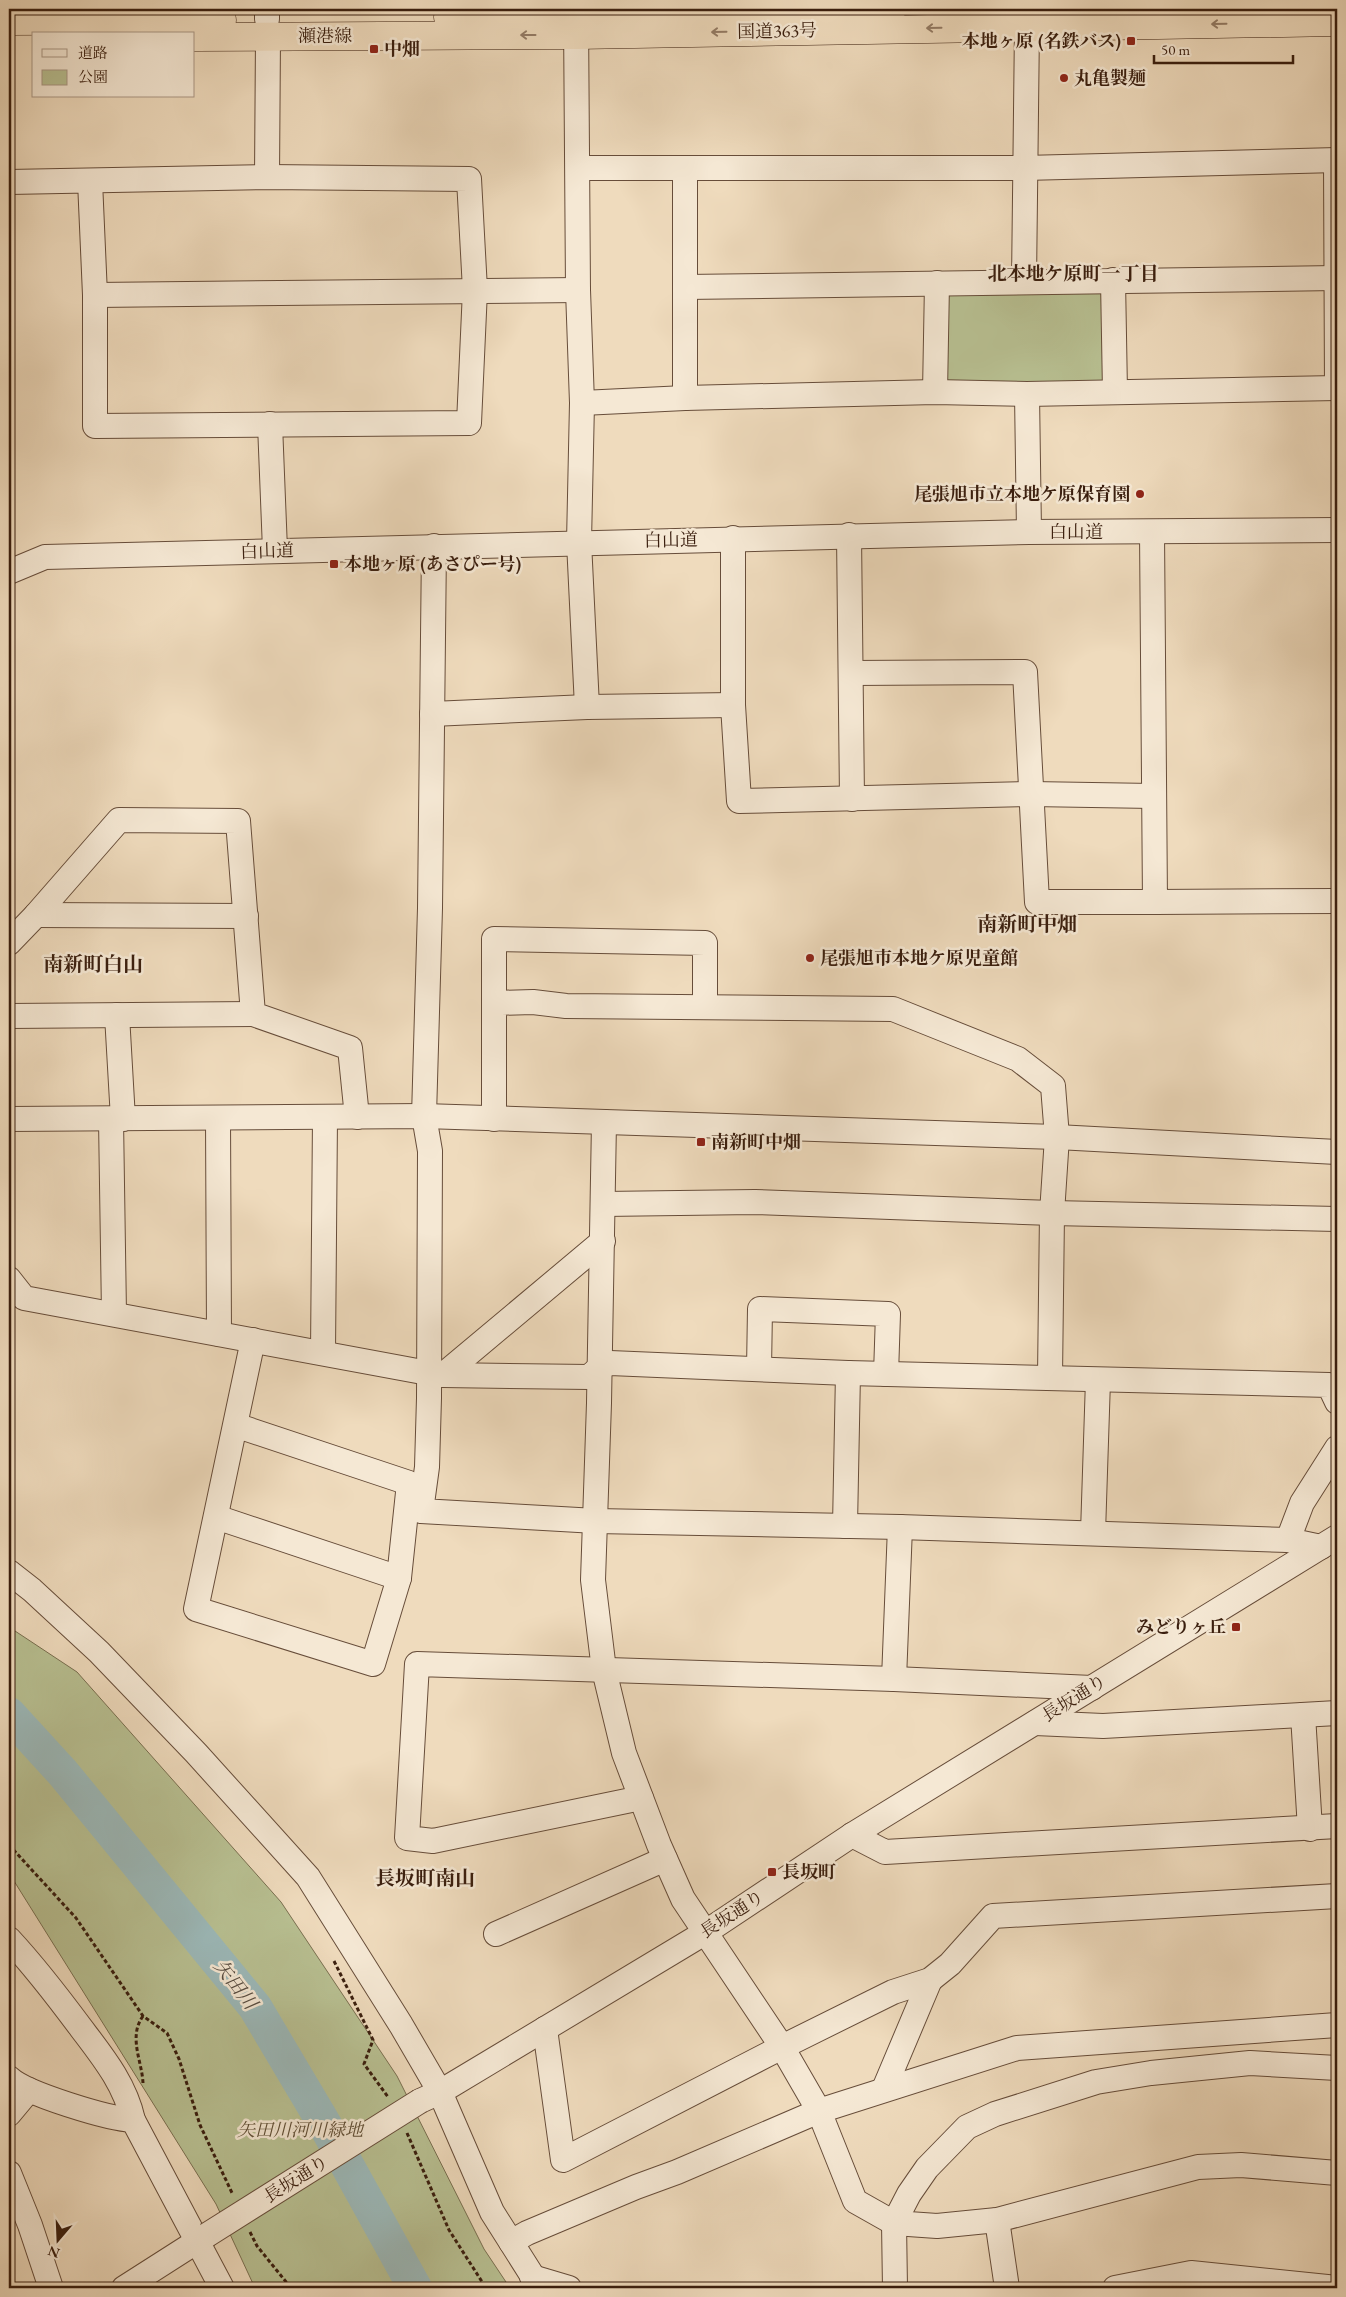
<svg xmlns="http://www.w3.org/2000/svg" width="1346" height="2297" font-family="'EB Garamond','Noto Serif JP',serif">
  <rect width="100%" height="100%" fill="#efdbbd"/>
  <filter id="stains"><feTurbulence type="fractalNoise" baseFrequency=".004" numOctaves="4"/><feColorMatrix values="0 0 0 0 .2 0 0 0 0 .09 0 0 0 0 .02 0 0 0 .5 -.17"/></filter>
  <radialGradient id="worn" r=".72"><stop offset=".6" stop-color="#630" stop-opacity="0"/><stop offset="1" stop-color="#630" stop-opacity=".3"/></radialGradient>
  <g fill="#b8c092" stroke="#796f50">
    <polygon points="1105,291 1107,382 944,385 944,302 951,294"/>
    <polygon points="9,1627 77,1672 281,1902 397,2076 484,2249 510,2288 255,2288 216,2204 9,1873"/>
  </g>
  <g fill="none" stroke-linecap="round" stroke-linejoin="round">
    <polyline stroke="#9cb9b9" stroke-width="34" points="9,1714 63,1773 255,2007 325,2125 415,2288"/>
    <g stroke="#674d3a" stroke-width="26">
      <g id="minor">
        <polyline points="267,9 267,19"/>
        <polyline points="576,17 578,290 582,403 579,542 587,707"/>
        <polyline points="578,168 1024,168 1337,160"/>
        <polyline points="685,168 685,398"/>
        <polyline points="267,177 268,36"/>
        <polyline points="9,182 267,177 469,179 475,290 469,423 95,426 95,295 90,181"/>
        <polyline points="1113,280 1115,392"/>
        <polyline points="1024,282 1027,26"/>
        <polyline points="685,287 1336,278"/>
        <polyline points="95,295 578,290"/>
        <polyline points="935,392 937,283"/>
        <polyline points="1027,394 1029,532"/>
        <polyline points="582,403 685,398 935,392 1027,394 1337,388 1336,160"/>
        <polyline points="270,424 275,550"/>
        <polyline points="1152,532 1155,902 1337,901"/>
        <polyline points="849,535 852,799"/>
        <polyline points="733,538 733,705 739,801 1031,794 1153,796"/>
        <polyline points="434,546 430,908 424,1116 430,1151 429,1398 427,1467 421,1511 596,1521 900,1527 1288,1540 1321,1547"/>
        <polyline points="9,572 45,557 1029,532 1337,530"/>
        <polyline points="851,673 1025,672 1037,902 1155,902"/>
        <polyline points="432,714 587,707 733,705"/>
        <polyline points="36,915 246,916"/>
        <polyline points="9,943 36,915 119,820 238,821 253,1014 350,1048 357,1117"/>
        <polyline points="494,1003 494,939 705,943 705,1007"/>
        <polyline points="117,1015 123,1119"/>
        <polyline points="9,1016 253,1014"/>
        <polyline points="218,1118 219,1334"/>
        <polyline points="9,1119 424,1116 1057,1137 1337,1152"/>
        <polyline points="111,1119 114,1314"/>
        <polyline points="494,1119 494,1003 533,1002 566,1006 893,1009 1018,1059 1053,1086 1057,1137 1052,1213 1050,1377"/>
        <polyline points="604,1122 599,1403 593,1580 604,1670 624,1753 659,1845 683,1899 782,2047 819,2111 855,2201 894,2223 937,2226 997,2220 1198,2167 1241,2165 1337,2173"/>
        <polyline points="603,1204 755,1202 1052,1213 1337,1219"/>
        <polyline points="9,1279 24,1298 428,1373 443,1375 589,1377 600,1367 610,1363 848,1373 1329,1385 1337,1402"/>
        <polyline points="323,1353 325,1117"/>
        <polyline points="759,1369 760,1309 888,1314 886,1374"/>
        <polyline points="443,1375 603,1241"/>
        <path d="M235 1425 409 1483 399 1578 373 1664 196 1609C215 1519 234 1430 253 1340"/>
        <polyline points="216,1517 399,1578"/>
        <polyline points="845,1526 848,1373"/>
        <polyline points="1093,1533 1098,1380"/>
        <polyline points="1288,1540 1302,1503 1337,1448"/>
        <polyline points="9,1572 32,1590 99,1652 196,1753 308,1877 401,2025 440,2092 492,2212 540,2288"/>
        <polyline points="894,1679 900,1527"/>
        <polyline points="1303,1715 1310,1829"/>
        <polyline points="1035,1723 1103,1726 1337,1713"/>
        <polyline points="641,1798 433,1841 407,1838 417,1664 894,1679 1092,1688"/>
        <polyline points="852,1835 885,1852 1337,1826"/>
        <polyline points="496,1934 665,1859"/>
        <path d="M9 1939C35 1967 58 1997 81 2028 103 2057 125 2084 133 2120L222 2288"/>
        <polyline points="545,2029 563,2160 782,2047 893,1992 930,1980 950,1964 993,1916 1337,1896"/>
        <path d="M9 2078C26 2094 109 2119 133 2120"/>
        <polyline points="884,2089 930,1980"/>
        <polyline points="420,2101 440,2092 706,1932 852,1835 1337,1537"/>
        <polyline points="9,2114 29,2090"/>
        <polyline points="9,2173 30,2225 51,2288"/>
        <polyline points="997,2220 1007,2288"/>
        <polyline points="511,2242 527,2233 636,2187 677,2172 819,2111 1017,2048 1337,2025"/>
        <polyline points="532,2277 569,2288"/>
        <polyline points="124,2288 207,2235"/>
        <polyline points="895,2288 894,2223 909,2194 927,2168 967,2127 995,2114 1096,2082 1151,2073 1250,2063 1337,2068"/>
        <polyline points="1115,2288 1191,2273 1337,2288"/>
      </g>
    </g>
    <g stroke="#3a1e0e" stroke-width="29">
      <g id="highway">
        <polyline points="448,17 892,9"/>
        <polyline points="9,21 222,20"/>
        <polyline points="194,37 577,35 1337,22"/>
      </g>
    </g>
    <g stroke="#3a1e0e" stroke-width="3" stroke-dasharray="4 2.5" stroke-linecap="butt">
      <polyline points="9,1845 76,1918 143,2016 167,2033 179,2059 200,2125 233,2195"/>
      <polyline points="334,1961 373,2040 364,2064 388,2097"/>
      <path d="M143 2083C142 2061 128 2037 143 2016"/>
      <polyline points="407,2133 449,2230 486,2288"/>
      <polyline points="250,2232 257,2246 291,2288"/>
    </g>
    <use href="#minor" stroke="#f5e8d4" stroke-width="24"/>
    <use href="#highway" stroke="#efdbbd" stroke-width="28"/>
    <g stroke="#674d3a" stroke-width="26" stroke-linecap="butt">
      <polyline id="minor-bridge" points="207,2235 420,2101"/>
    </g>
    <use href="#minor-bridge" stroke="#f5e8d4" stroke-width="24"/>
  </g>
  <defs><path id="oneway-shaft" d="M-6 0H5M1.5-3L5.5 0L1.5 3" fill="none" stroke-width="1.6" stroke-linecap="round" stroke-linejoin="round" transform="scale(1.25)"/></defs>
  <g stroke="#947c66">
    <use href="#oneway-shaft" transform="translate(1219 24) rotate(179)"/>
    <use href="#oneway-shaft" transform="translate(934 28) rotate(179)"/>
    <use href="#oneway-shaft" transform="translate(719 32) rotate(179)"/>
    <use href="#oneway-shaft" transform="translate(528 35) rotate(180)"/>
  </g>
  <g fill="#8f2418" stroke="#f5e8d4" stroke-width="2">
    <rect x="1126" y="36" width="10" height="10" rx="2.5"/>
    <rect x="369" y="44" width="10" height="10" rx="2.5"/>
    <circle cx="1064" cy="78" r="5"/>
    <circle cx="1140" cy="494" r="5"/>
    <rect x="329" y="559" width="10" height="10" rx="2.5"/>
    <circle cx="810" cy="958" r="5"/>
    <rect x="696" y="1137" width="10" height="10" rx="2.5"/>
    <rect x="1231" y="1622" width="10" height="10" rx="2.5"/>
    <rect x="767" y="1867" width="10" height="10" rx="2.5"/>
  </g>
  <g text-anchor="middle" stroke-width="5" stroke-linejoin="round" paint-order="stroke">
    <g font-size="18" fill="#3a1e0e" stroke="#f5e8d4">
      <text transform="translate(777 31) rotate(-1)" y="6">国道363号</text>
      <text x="325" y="42">瀬港線</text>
      <text x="1076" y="538">白山道</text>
      <text transform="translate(671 540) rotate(-1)" y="6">白山道</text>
      <text transform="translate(267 551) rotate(-2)" y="6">白山道</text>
      <text transform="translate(1074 1698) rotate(-32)" y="6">長坂通り</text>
      <text transform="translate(732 1914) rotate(-33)" y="6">長坂通り</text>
      <text transform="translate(296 2179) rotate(-32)" y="6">長坂通り</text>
    </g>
    <g font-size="18" font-weight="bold" fill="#3a1e0e" stroke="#f5e8d4" text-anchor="start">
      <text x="1121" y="47" text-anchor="end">本地ヶ原 (名鉄バス)</text>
      <text x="384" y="55">中畑</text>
      <text x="1074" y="84">丸亀製麺</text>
      <text x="1130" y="500" text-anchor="end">尾張旭市立本地ケ原保育園</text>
      <text x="344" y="570">本地ヶ原 (あさぴー号)</text>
      <text x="820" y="964">尾張旭市本地ケ原児童館</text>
      <text x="711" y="1148">南新町中畑</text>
      <text x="1226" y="1633" text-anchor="end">みどりヶ丘</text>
      <text x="782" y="1878">長坂町</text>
    </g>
    <g font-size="18" font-style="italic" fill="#604f36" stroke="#f5e8d4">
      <text x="300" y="2136">矢田川河川緑地</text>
    </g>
    <g font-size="19" font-weight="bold" fill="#3a1e0e" stroke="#f5e8d4">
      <text x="1073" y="280">北本地ケ原町一丁目</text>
    </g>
    <g font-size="19" font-style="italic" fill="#574c41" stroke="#f5e8d4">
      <text transform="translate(236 1984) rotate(52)" y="7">矢田川</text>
    </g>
    <g font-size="20" font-weight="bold" fill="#3a1e0e" stroke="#f5e8d4">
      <text x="1027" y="931">南新町中畑</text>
      <text x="93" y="971">南新町白山</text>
      <text x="425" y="1885">長坂町南山</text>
    </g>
  </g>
  <rect width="1346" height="2297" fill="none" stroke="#efdbbd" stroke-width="30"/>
  <rect x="10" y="10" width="1326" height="2277" fill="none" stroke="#3a1e0e" stroke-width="2.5"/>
  <rect x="15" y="15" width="1316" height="2267" fill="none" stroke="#3a1e0e"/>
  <rect x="32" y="32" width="162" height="65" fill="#f5e8d4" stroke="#aa9785"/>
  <rect x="42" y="49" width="25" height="8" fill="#f5e8d4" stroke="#aa9785"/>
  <text x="78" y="58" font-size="15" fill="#3a1e0e">道路</text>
  <rect x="42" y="70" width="25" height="15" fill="#b8c092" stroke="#aa9785"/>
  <text x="78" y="82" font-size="15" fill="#3a1e0e">公園</text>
  <g transform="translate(58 2240) rotate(199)" stroke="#f5e8d4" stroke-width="4" paint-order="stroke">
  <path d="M0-4L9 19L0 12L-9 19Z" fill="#3a1e0e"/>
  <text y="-8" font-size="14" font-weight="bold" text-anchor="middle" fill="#3a1e0e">N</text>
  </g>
  <path d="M1154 55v8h139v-8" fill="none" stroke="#3a1e0e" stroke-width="2.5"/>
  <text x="1161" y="55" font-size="15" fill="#3a1e0e" stroke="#f5e8d4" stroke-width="4" paint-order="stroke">50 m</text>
  <rect width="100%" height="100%" filter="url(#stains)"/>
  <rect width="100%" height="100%" fill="url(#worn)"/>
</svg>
